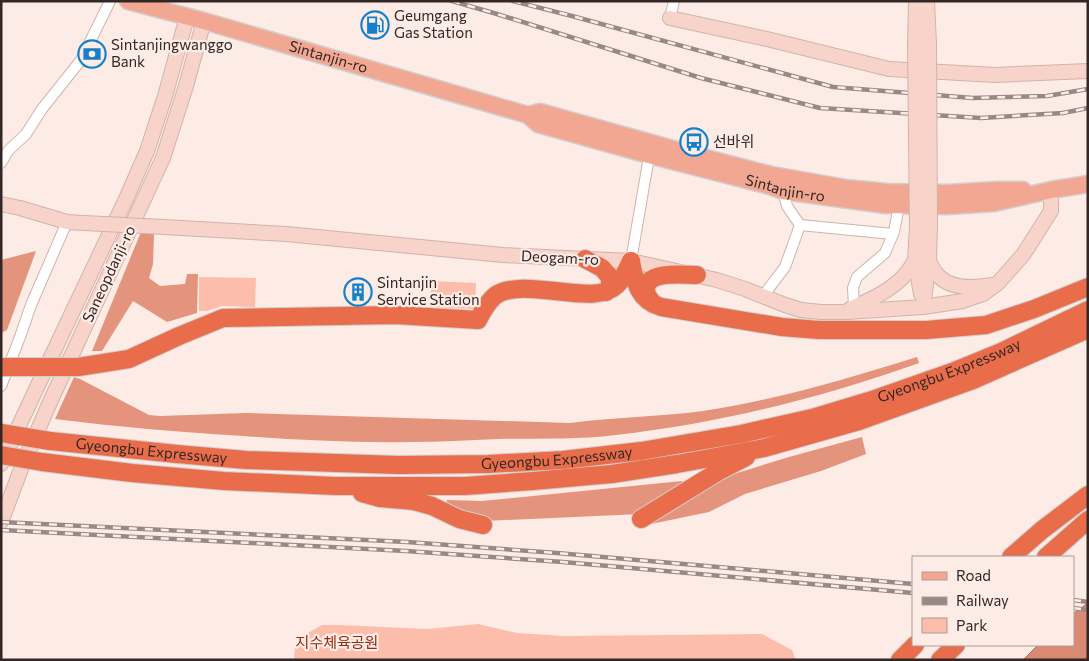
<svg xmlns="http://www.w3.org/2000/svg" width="1089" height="661" font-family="Commissioner,'Noto Sans KR',sans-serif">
  <rect width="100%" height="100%" fill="#fdebe6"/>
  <g fill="#fcbdab">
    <polygon points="199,277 256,278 255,307 222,306 207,311 199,311"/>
    <polygon points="431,281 476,283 475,309 430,307"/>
    <polygon points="478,624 517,633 565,636 762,634 792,650 796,660 294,660 295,647 308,633 322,625 339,625 428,629"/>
  </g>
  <g fill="#e4937c">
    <polygon points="141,232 154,233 153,264 149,278 160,286 185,284 187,274 198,274 197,313 167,322 133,301 102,351 92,351"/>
    <polygon points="36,251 7,330 1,333 1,260"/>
    <path d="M917 357 919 363C821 398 720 423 616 435 577 440 537 438 498 439 468 440 439 442 410 442 354 443 298 440 243 436 180 432 117 427 55 419L74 377 80 379 149 415 160 416 246 413 570 423C614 417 659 417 703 411 776 400 847 379 917 357Z"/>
    <polygon points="862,437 866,454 821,471 745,494 709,512 651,524 649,518 718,479 789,457"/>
    <polygon points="682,481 684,486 641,514 484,521 446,506 447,500 482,501"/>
  </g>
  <polygon fill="#da8972" stroke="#a86c5b" points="1088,603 1088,660 1023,660 1038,645 1073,645 1073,614"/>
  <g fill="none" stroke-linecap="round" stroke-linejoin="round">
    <g stroke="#cfb4ac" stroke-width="12">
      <g id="street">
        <polyline points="670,18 674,1"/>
        <polyline points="1,163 8,151 26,134 42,109 81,60 110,1"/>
        <polyline points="800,225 893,234"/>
        <polyline points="631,261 650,151"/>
        <polyline points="763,296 785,267 800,225 787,206 783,191"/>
        <polyline points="854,307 853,288 857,277 885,253 894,232 899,205"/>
        <polyline points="1,386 20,337 31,305 67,222"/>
      </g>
    </g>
    <g stroke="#cfb4ac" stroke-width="16">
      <g id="secondary">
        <polyline points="927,1 929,44"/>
        <polyline points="670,18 767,39 889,69 995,75 1088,71"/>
        <polyline points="915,44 916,1"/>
        <polyline points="1,204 20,208 67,222 84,223"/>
        <polyline points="164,227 286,234 503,255 631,261 717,280 745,289 785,305 801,310 821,312 847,312 923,307 963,301 983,294 998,283 1023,255 1051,211 1051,190"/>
        <polyline points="917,227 915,260 921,294"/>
        <path d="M929 261C931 265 933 269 935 272 948 290 973 288 992 285"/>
        <polyline points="923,307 929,261 930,226"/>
        <path d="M850 309C869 300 889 292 904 276 909 271 912 265 915 260"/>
        <polyline points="1,464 61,336 126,199 147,151 165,96 187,17"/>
        <polyline points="1,522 23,464 51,400 163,158 186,86 204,21"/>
      </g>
    </g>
    <g stroke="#d2cfcf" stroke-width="19">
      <g id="primary">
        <path id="s1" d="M128 1 204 21 528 115 538 124 649 155 770 186 783 191 886 205 947 206 994 203 1051 190 1088 184"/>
        <polyline points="528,115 540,112 698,156 772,175 846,188 887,192 947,193 998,190 1023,190"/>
      </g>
    </g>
    <g stroke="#d2cfcf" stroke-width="20">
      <g id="highway">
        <polyline points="585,259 602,268 610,277 610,287 606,292"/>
        <path d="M631 261C635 282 638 300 661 307L782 327 819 330H926L986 325 1034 309 1088 287"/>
        <path d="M653 303C649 299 646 295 646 289 647 270 684 275 697 275"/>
        <path d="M78 367 129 359 179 336 223 318 395 315 478 320C482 312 488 301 496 295 527 276 594 308 617 285 624 278 627 269 631 261"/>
        <path id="s2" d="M50 441 177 454 246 460 398 465 488 464 563 460 641 451 741 434 812 418 875 399 952 372 1001 352 1088 310"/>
        <polyline points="42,462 132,473 224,481 335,486 465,486 533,481 612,474 677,464 764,448 859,421 973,380 1088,329"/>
        <polyline points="362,493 380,498 414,501 432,506 459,519 483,525"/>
        <polyline points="641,519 719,471 746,457"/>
        <polyline points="1011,557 1042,530 1088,495"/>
        <polyline points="1046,557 1088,520"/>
        <polyline points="900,660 915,645"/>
        <polyline points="940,660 956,645"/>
      </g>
    </g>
    <use href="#street" stroke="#fff" stroke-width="10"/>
    <use href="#secondary" stroke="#f8d3c9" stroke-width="14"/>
    <use href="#primary" stroke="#f2a793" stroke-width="16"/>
    <use href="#highway" stroke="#e96d4b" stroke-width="18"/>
    <g stroke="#988985" stroke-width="4.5">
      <g id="rail">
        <polyline points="452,1 497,14 701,78 820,108 981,118 1063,113 1088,108"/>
        <polyline points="513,1 572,16 833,87 973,98 1047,96 1088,89"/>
        <polyline points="1,522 407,542 557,553 913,584"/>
        <polyline points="1,530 406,551 563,562 913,593"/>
        <polyline points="1073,600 1088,602"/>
        <polyline points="1073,608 1088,610"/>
      </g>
    </g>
    <use href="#rail" stroke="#fdebe6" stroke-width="2.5" stroke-dasharray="8" stroke-linecap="butt"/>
    <g stroke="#cfb4ac" stroke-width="16" stroke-linecap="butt">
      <g id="secondary-bridge">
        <polyline points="915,44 917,227"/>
        <polyline points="929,44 930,226"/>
        <polyline points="84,223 164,227"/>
      </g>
    </g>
    <g stroke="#d2cfcf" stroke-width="20" stroke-linecap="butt">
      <g id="highway-bridge">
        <polyline points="1,367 78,367"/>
        <polyline points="1,433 50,441"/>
        <polyline points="1,455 42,462"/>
      </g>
    </g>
    <use href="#secondary-bridge" stroke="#f8d3c9" stroke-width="14"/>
    <use href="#highway-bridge" stroke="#e96d4b" stroke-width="18"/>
  </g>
  <defs>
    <g id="fuel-ring" transform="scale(1.4375)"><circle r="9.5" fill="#fdebe6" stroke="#1580ca" stroke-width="1.5"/><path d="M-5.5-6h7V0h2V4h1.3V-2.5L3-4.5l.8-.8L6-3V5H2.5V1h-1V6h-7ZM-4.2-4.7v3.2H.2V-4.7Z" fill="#1580ca"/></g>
    <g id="bank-ring" transform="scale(1.4375)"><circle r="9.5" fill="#fdebe6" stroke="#1580ca" stroke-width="1.5"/><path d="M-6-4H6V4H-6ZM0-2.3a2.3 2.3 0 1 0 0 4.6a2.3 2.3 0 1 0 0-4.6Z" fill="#1580ca"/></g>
    <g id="bus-ring" transform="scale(1.4375)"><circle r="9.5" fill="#fdebe6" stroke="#1580ca" stroke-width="1.5"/><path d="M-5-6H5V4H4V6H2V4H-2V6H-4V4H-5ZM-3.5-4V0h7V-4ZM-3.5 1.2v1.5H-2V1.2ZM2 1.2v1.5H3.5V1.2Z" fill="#1580ca"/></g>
    <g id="building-ring" transform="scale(1.4375)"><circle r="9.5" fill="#fdebe6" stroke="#1580ca" stroke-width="1.5"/><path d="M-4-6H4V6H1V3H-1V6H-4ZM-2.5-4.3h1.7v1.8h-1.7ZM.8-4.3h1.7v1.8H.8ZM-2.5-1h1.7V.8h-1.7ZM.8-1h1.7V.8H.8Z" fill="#1580ca"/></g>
  </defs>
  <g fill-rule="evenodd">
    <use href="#fuel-ring" x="375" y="25"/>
    <use href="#bank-ring" x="92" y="54"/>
    <use href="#bus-ring" x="694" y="142"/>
    <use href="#building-ring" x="358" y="292"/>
  </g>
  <g text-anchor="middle" stroke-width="4.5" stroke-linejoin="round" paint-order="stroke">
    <g font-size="15" fill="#322724" stroke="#fdebe6" text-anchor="start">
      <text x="394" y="21">Geumgang<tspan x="394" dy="17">Gas Station</tspan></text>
      <text x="111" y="50">Sintanjingwanggo<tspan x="111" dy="17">Bank</tspan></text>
      <text x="713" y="147">선바위</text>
      <text x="377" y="288">Sintanjin<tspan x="377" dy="17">Service Station</tspan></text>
    </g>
    <g font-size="15" fill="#322724" stroke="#fdebe6">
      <text dy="5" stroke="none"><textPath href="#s1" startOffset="208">Sintanjin-ro</textPath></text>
      <text dy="5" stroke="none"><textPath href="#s1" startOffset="685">Sintanjin-ro</textPath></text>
      <text transform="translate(560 258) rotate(3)" y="5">Deogam-ro</text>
      <text transform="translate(109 274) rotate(-65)" y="5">Saneopdanji-ro</text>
      <text dy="5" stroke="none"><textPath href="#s2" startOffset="912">Gyeongbu Expressway</textPath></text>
      <text dy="5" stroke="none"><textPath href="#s2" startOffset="102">Gyeongbu Expressway</textPath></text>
      <text dy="5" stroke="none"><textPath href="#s2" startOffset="508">Gyeongbu Expressway</textPath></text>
    </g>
    <g font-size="15" fill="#8d2e11" stroke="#fdebe6">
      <text x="337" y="648">지수체육공원</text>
    </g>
  </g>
  <rect width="1089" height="661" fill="none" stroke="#322724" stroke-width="5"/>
  <rect x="912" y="556" width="162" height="90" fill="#fdebe6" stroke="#ac9d98"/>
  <rect x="922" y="572" width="25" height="8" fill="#f2a793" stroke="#ac9d98"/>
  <text x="956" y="581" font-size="15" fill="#322724">Road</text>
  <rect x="922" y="597" width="25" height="8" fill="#988985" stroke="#ac9d98"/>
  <text x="956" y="606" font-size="15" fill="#322724">Railway</text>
  <rect x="922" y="618" width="25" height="15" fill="#fcbdab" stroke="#ac9d98"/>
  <text x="956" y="631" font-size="15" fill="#322724">Park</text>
</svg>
